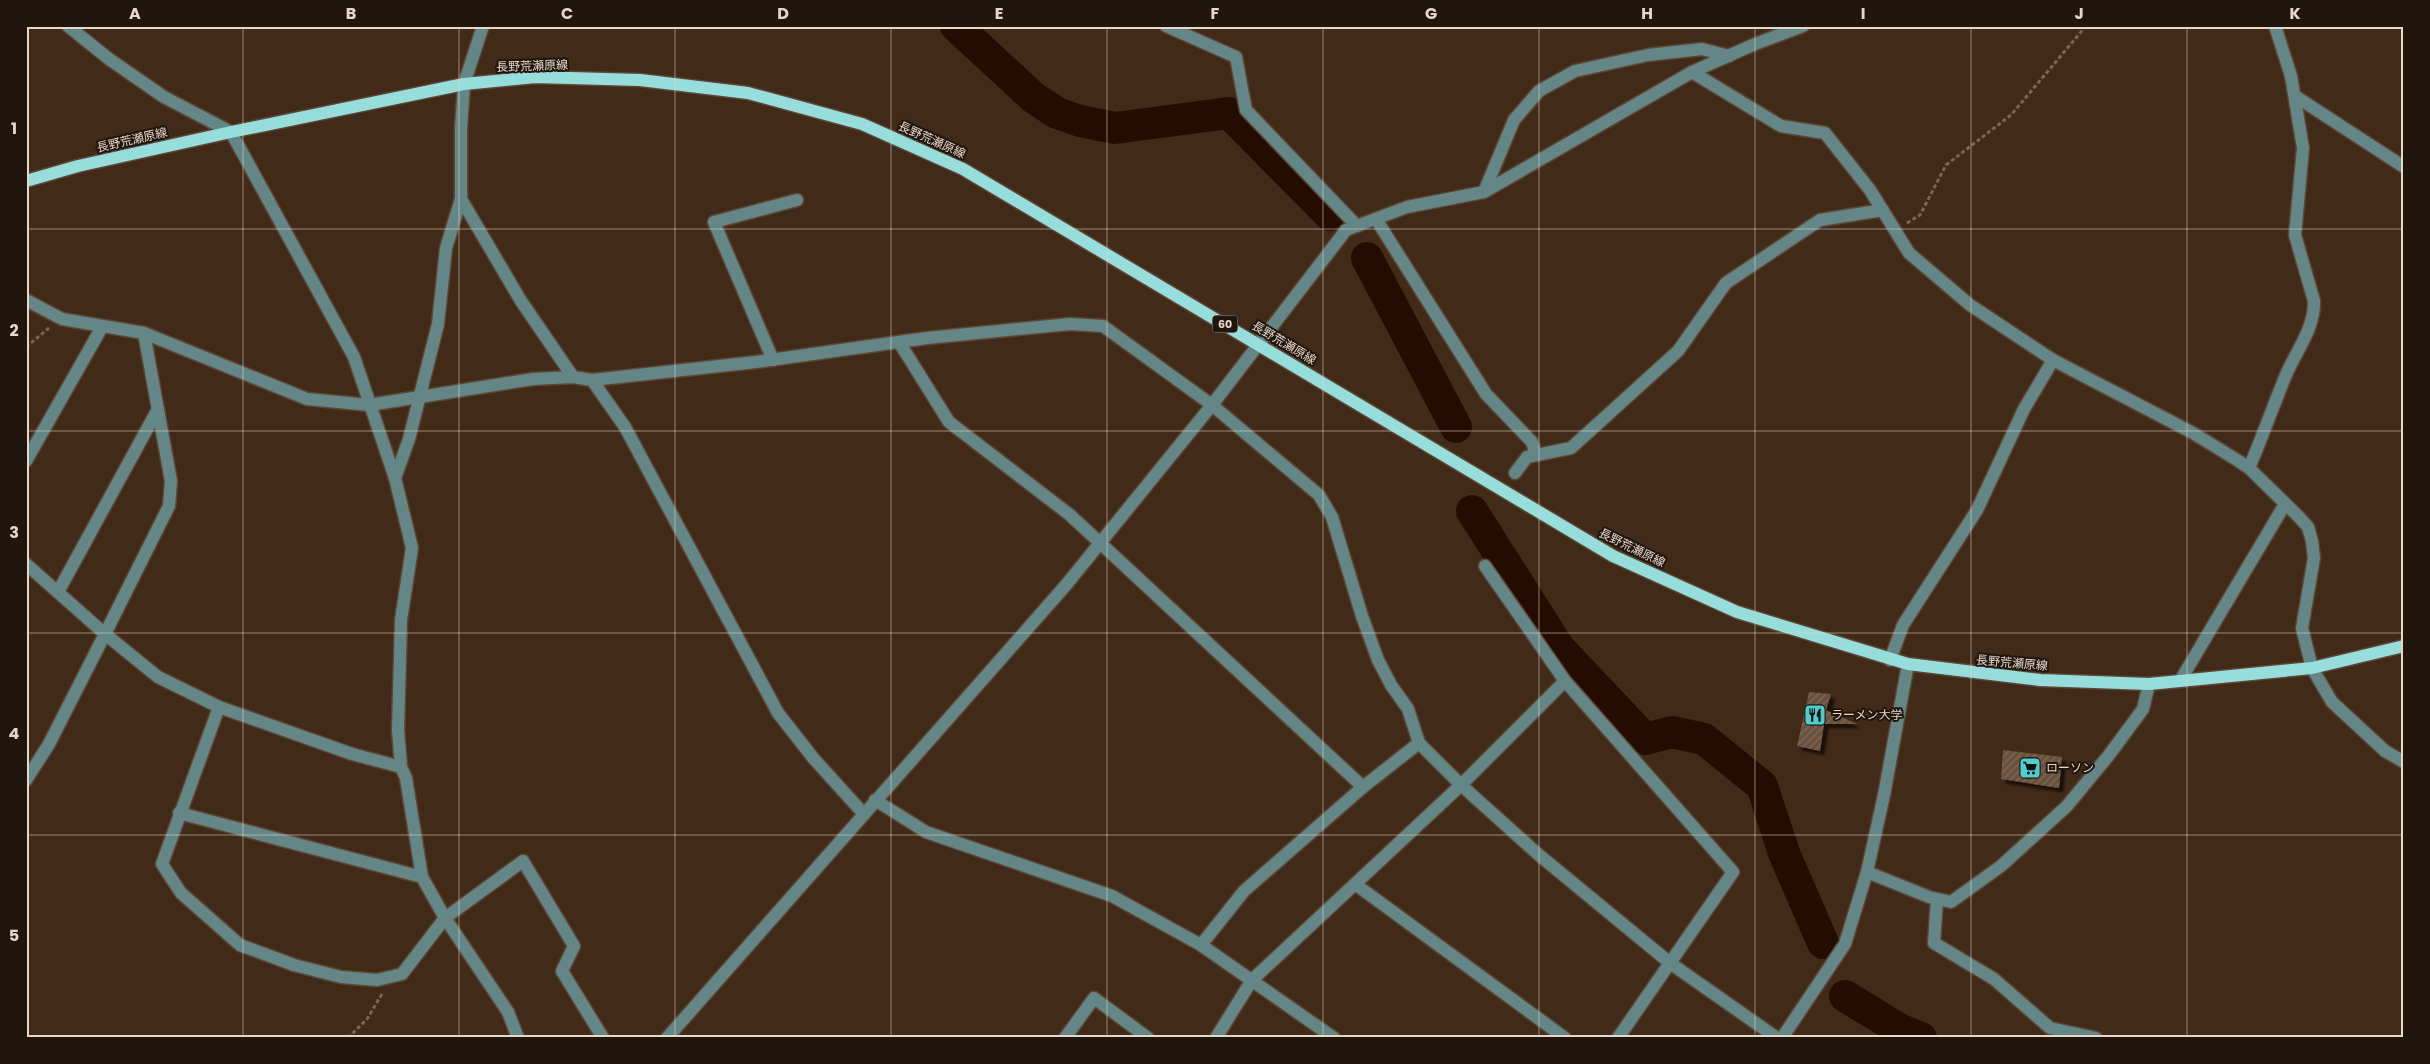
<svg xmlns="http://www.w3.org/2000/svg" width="2430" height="1064" font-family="Poppins,'Noto Sans JP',sans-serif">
  <defs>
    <pattern id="building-hatch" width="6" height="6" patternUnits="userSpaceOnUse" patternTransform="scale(1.25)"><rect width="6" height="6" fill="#6b513e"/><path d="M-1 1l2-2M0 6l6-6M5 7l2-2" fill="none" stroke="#806959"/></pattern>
    <filter id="shadow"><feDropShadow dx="4.5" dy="4.5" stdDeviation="1" flood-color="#0009"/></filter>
  </defs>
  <rect width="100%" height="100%" fill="#422a18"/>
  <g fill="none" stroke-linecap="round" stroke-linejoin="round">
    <g stroke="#240d00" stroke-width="32">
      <polyline points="956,26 1034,98 1057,113 1080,121 1115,128 1229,113 1330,215"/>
      <polyline points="1367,258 1456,427"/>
      <polyline points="1472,511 1559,648 1645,739 1672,732 1704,739 1762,786 1784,853 1823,943"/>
      <polyline points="1845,996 1899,1029 1921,1038"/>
    </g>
  </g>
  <g fill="url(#building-hatch)" filter="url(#shadow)">
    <polygon points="1809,692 1831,694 1826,710 1857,724 1824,724 1820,751 1797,746"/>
    <polygon points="2003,750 2062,757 2059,788 2001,779"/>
  </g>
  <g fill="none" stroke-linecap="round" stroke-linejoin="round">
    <g stroke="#5c4635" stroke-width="15">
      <g id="minor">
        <polyline points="68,26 109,59 164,97 231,132 354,357 395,478 412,548 401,620 398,730 401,767 406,778 422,877 445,918 508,1012 518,1038"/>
        <polyline points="1166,26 1236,57 1246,110 1357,226"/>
        <polyline points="1692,72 1781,126 1825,133 1870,190 1909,253 1970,305 2053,360 2193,433 2237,460 2249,468 2298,516 2308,527 2312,541 2314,558 2302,628 2312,668 2332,702 2385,751 2404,762"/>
        <polyline points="2295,96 2404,167"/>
        <polyline points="1484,192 1514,120 1539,91 1575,71 1648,55 1702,49 1729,56"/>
        <polyline points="461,199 521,301 573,377"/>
        <polyline points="1376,219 1486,394 1532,442 1536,455"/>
        <polyline points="26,300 62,319 144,333 307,399 369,405 533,379 573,377 592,380 756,362 927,338 1070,324 1103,326 1212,405 1319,495 1332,517 1362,616 1378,660 1391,685 1408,709 1419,743 1461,785 1539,855 1670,963 1777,1038"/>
        <polyline points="144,333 171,481 169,506 105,634 158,677 219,707 352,754 401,767"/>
        <polyline points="899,342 949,422 1070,515 1363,787 1419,743"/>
        <polyline points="773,360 714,222 797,200"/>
        <polyline points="592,380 625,427 778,713 814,759 863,813"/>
        <polyline points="26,461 102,327"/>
        <path d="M2249 468C2262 438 2273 406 2286 375 2296 351 2315 328 2314 301L2295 235 2303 148 2291 76 2275 26"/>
        <polyline points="1515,473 1527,457 1571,448 1678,351 1726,283 1820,220 1883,210"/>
        <polyline points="395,478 409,439 438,324 446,248 461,199 461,128 464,84 483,26"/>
        <polyline points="26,564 105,634 49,744 26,780"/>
        <polyline points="1485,566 1565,681 1733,872 1618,1038"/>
        <polyline points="58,592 158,409"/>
        <polyline points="1890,660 1903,625 1977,510 2024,409 2053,360"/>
        <polyline points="2180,681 2285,504"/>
        <polyline points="219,707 162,864 181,893 240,945 294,965 341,977 377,980 402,974 445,918 523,861 574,946 562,971 603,1038"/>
        <polyline points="875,800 926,832 1112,896 1201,945 1334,1038"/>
        <polyline points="179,813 422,877"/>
        <polyline points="1867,872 1929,897 1951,902 2001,866 2067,806 2109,755 2143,709 2149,684"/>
        <polyline points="1355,884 1565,1038"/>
        <polyline points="1937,899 1934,943 1994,979 2050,1028 2096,1038"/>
        <polyline points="1201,945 1244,891 1363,787"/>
        <polyline points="667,1038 1066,585 1212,405 1346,230 1407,207 1484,192 1692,72 1755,44 1803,26"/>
        <polyline points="1065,1038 1094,998 1148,1038"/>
        <polyline points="1216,1038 1252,980 1461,785 1565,681"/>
        <polyline points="1782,1038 1845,944 1867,872 1884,795 1908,664"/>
      </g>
    </g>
    <g stroke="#5c4635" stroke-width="15">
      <polyline id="major" points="26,181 78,166 231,132 464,84 535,77 640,80 748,93 862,124 963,169 1613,556 1737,612 1908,664 2040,680 2149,684 2180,681 2312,668 2404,646"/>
    </g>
    <g stroke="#7b6656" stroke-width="3" stroke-dasharray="4 2.5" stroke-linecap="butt">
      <polyline points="1907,223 1920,215 1946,165 2011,115 2086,26"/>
      <polyline points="26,347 49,328"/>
      <polyline points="348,1038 367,1019 382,994"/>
    </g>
    <use href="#minor" stroke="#658686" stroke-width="12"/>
    <use href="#major" stroke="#96dddc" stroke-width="12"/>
  </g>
  <path fill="none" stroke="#e6d7cb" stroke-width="1" stroke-opacity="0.55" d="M243 26V1038M459 26V1038M675 26V1038M891 26V1038M1107 26V1038M1323 26V1038M1539 26V1038M1755 26V1038M1971 26V1038M2187 26V1038M26 229H2404M26 431H2404M26 633H2404M26 835H2404"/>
  <defs>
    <g id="restaurant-square" transform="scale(1.125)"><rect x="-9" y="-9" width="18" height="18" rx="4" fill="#52cdcd" stroke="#20160d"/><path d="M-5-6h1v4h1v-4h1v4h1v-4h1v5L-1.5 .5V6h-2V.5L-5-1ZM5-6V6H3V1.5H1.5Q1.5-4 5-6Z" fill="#111"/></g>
    <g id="supermarket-square" transform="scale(1.125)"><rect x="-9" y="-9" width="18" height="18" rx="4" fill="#52cdcd" stroke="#20160d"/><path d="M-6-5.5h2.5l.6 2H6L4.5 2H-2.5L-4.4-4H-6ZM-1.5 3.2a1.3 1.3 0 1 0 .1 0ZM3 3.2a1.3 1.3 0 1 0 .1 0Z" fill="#111"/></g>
  </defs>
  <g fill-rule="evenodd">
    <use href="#restaurant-square" x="1815" y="715"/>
    <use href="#supermarket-square" x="2030" y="768"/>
  </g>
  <g text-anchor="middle" stroke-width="4" stroke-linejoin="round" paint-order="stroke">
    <rect fill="#20160d" stroke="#ab9d92" stroke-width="1" x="1212.5" y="315.5" width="25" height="17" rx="4"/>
    <g font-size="11" font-weight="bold" fill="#e6d7cb">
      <text x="1225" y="328">60</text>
    </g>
    <g font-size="12" fill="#e6d7cb" stroke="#20160d">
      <text transform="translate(532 66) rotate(-2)" y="4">長野荒瀬原線</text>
      <text transform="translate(132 140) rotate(-13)" y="4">長野荒瀬原線</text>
      <text transform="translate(932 140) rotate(24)" y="4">長野荒瀬原線</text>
      <text transform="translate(1284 343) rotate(31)" y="4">長野荒瀬原線</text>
      <text transform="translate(1632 548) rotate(26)" y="4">長野荒瀬原線</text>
      <text transform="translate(2012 663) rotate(5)" y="4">長野荒瀬原線</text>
    </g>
    <g font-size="12" fill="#e6d7cb" stroke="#20160d" text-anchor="start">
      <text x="1831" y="719">ラーメン大学</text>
      <text x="2046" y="772">ローソン</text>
    </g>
  </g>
  <rect width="2430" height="1064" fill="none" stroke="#20160d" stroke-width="55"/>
  <rect x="28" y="28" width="2374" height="1008" fill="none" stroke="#e6d7cb" stroke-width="2"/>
  <g font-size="16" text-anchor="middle" font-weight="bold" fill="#e6d7cb">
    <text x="135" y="19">A</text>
    <text x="351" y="19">B</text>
    <text x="567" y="19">C</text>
    <text x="783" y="19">D</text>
    <text x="999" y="19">E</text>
    <text x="1215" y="19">F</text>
    <text x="1431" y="19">G</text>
    <text x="1647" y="19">H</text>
    <text x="1863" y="19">I</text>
    <text x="2079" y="19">J</text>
    <text x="2295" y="19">K</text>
    <text x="14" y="134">1</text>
    <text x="14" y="336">2</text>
    <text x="14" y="538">3</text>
    <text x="14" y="739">4</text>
    <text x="14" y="941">5</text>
  </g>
</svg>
